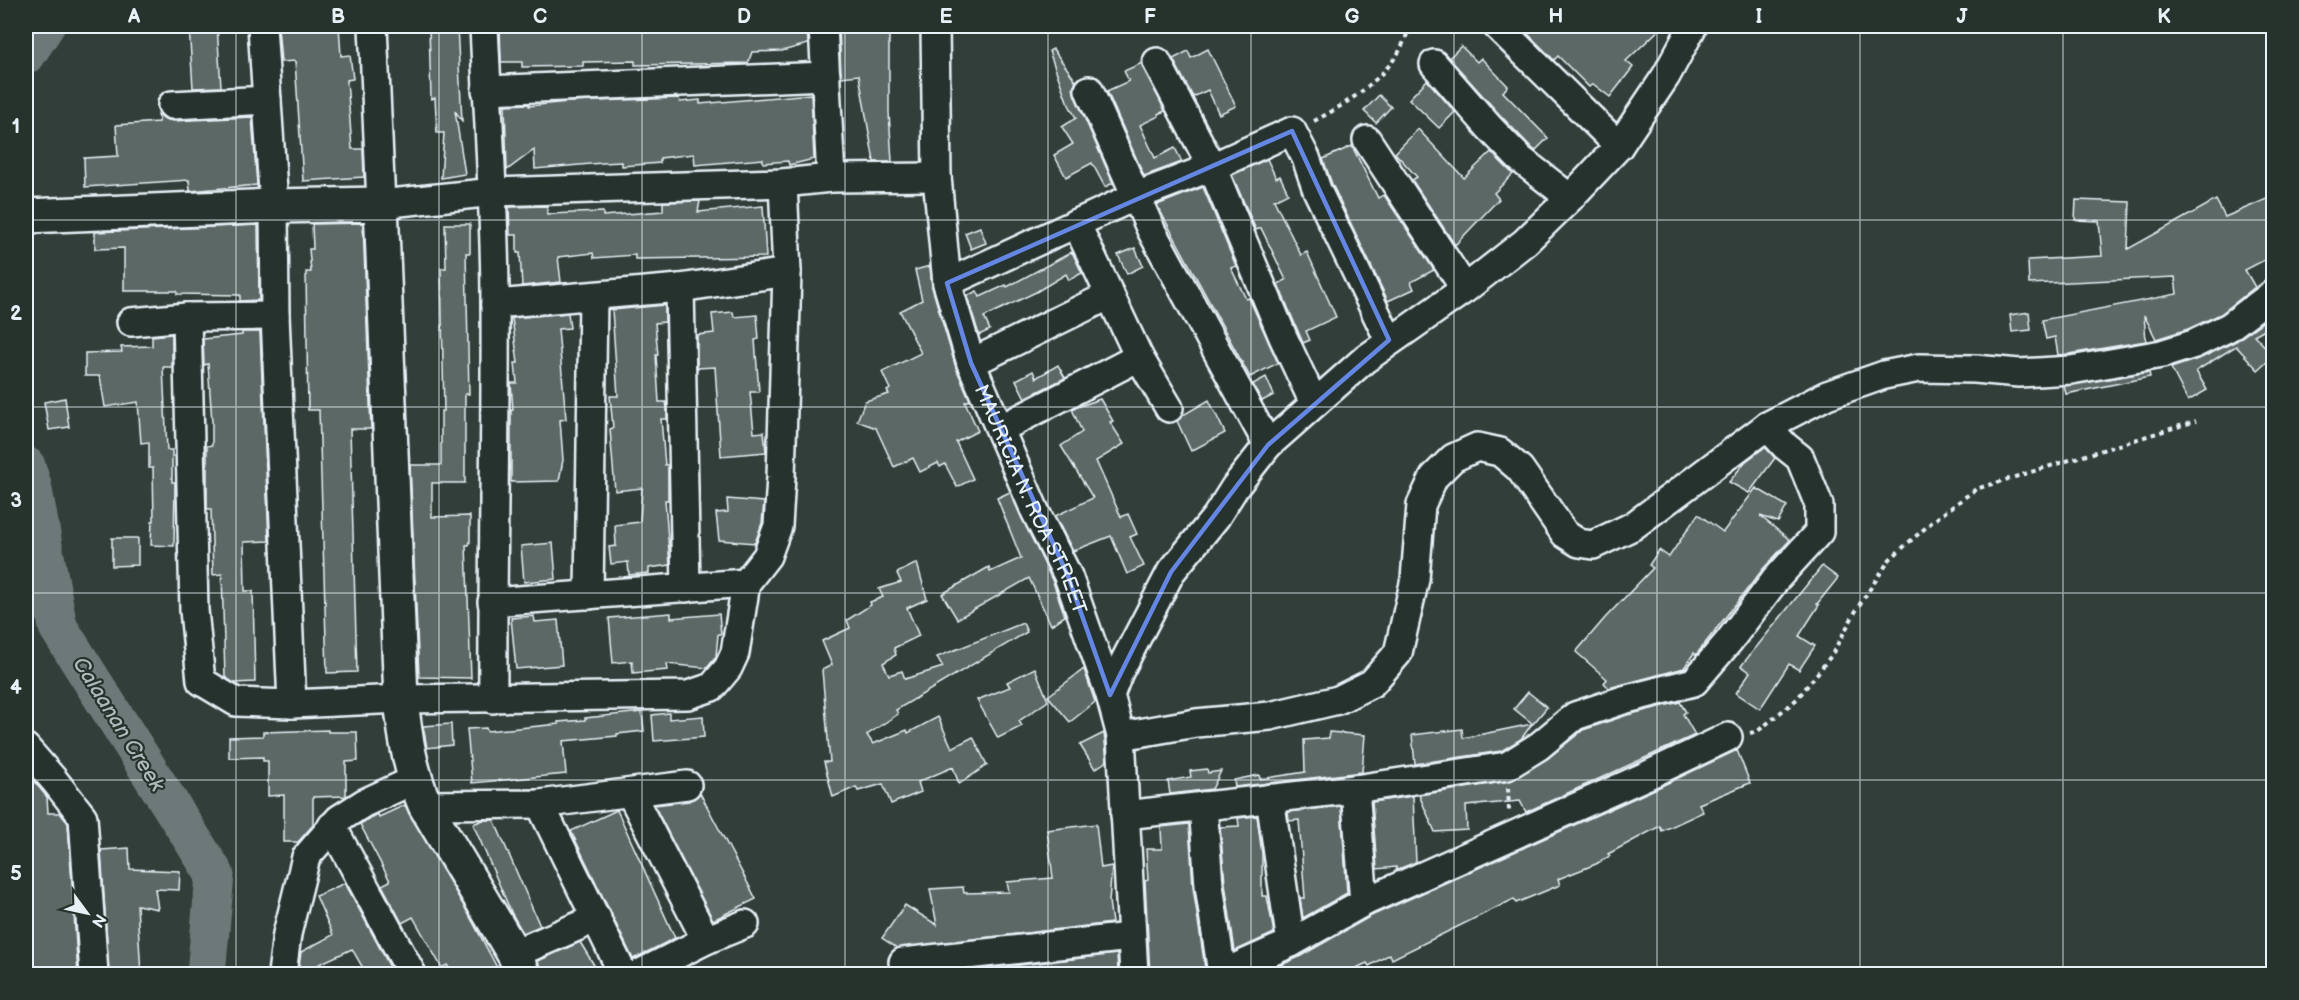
<svg xmlns="http://www.w3.org/2000/svg" width="2299" height="1000" font-family="'Balsamiq Sans',sans-serif">
  <rect width="100%" height="100%" fill="#323e39"/>
  <filter id="ink" filterUnits="userSpaceOnUse"><feTurbulence type="fractalNoise" baseFrequency=".0167" numOctaves="2"/><feDisplacementMap in="SourceGraphic" scale="12" xChannelSelector="R" yChannelSelector="G"/><feConvolveMatrix kernelMatrix="1 2 1 2 8 2 1 2 1" color-interpolation-filters="sRGB"/></filter>
  <g filter="url(#ink)">
    <g fill="none" stroke-linecap="round" stroke-linejoin="round">
      <g stroke="#6d7978" stroke-width="39">
        <polyline points="26,55 45,26"/>
        <polyline points="26,466 32,485 58,627 215,875 206,974"/>
      </g>
    </g>
    <g fill="#5c6865" stroke="#e8f1f8" stroke-width="1.5">
      <polygon points="189,26 217,26 221,87 193,88"/>
      <polygon points="278,26 339,26 341,56 350,55 353,79 347,80 352,149 363,149 364,177 303,181 295,61 281,62"/>
      <polygon points="429,26 457,26 462,121 455,111 465,174 441,178 444,133 437,133 435,98 431,99"/>
      <polygon points="500,26 807,26 808,44 782,51 752,52 748,63 635,65 635,61 583,62 583,66 522,67 522,62 501,62"/>
      <polygon points="839,26 889,26 889,112 892,162 874,162 859,75 841,77"/>
      <polygon points="1535,26 1663,26 1626,61 1633,67 1610,97 1593,84 1589,87 1558,56 1554,60 1527,33"/>
      <polygon points="1461,46 1477,62 1481,58 1508,86 1503,92 1548,138 1535,151 1501,116 1449,58"/>
      <polygon points="1053,49 1076,81 1073,88 1075,96 1113,183 1105,187 1092,163 1066,177 1054,155 1073,144 1062,127 1076,118 1067,101 1049,51"/>
      <polygon points="1208,49 1236,106 1219,114 1208,90 1193,97 1173,59 1188,51 1191,58"/>
      <polygon points="1142,63 1165,111 1158,114 1159,116 1140,125 1155,158 1175,148 1182,162 1144,176 1107,91 1129,81 1124,71"/>
      <polygon points="1427,80 1455,112 1439,128 1409,99"/>
      <polygon points="811,94 814,159 789,165 788,161 763,163 763,159 695,165 694,154 660,158 660,163 622,166 622,162 602,163 535,169 534,150 507,170 505,105 529,104 529,106 568,102 679,98 680,102 700,100 700,104"/>
      <polygon points="1379,95 1391,107 1376,123 1364,111"/>
      <polygon points="158,114 165,119 173,121 252,117 257,185 190,191 189,180 85,187 84,158 118,156 116,125 159,122"/>
      <polygon points="1418,129 1464,178 1491,152 1513,174 1494,193 1499,199 1455,245 1412,180 1417,177 1395,153"/>
      <polygon points="1352,146 1378,198 1384,195 1434,270 1411,282 1414,289 1388,301 1332,184 1323,159"/>
      <polygon points="1267,159 1276,178 1280,176 1288,193 1274,200 1301,255 1307,252 1336,317 1306,331 1310,340 1303,343 1278,284 1286,280 1261,228 1256,230 1232,175"/>
      <polygon points="1203,187 1236,266 1231,268 1246,299 1249,298 1278,363 1250,377 1157,205"/>
      <polygon points="2274,196 2274,255 2245,270 2255,287 2221,314 2188,329 2156,339 2144,315 2146,341 2069,354 2058,355 2055,337 2046,339 2042,320 2177,294 2175,277 2029,284 2028,260 2102,256 2099,221 2075,220 2076,200 2130,202 2128,249 2216,200 2225,217"/>
      <polygon points="700,201 698,212 763,206 766,257 635,259 635,255 594,258 593,253 558,257 561,282 522,286 520,253 517,253 517,235 510,235 509,207 547,206 547,214 603,212 603,216 663,211 663,202"/>
      <polygon points="363,223 371,429 350,429 357,672 327,673 319,410 308,410 306,272 311,272 309,249 313,249 312,224"/>
      <polygon points="445,224 470,224 470,253 466,253 469,394 465,394 465,483 432,483 432,517 470,516 470,542 469,545 466,545 471,678 419,677 410,465 441,465 441,411 444,411 441,268 446,268"/>
      <polygon points="258,225 259,300 240,301 240,295 177,294 177,291 124,291 124,248 95,249 95,232"/>
      <polygon points="980,227 986,243 971,249 965,233"/>
      <polygon points="1135,248 1143,266 1127,274 1118,255"/>
      <polygon points="1072,252 1082,273 1069,280 1066,274 1036,292 984,317 990,330 979,335 967,296 977,291 980,297 1006,285 1007,287"/>
      <polygon points="930,266 932,287 956,368 970,400 965,402 978,431 956,442 973,479 957,487 945,464 940,467 938,463 920,472 913,458 894,467 876,428 857,421 865,401 889,394 887,391 890,389 882,372 921,353 900,311 922,300 915,270"/>
      <polygon points="665,305 665,322 655,323 658,355 656,355 659,402 666,402 667,408 667,419 661,419 665,465 668,465 668,500 665,500 670,565 649,568 649,573 629,575 628,562 611,564 609,547 616,546 615,525 640,522 642,488 615,491 610,429 613,428 610,396 618,396 612,310"/>
      <polygon points="733,312 734,317 757,315 759,339 755,340 759,392 750,392 754,433 764,432 766,452 721,456 715,367 697,368 697,335 714,333 712,314"/>
      <polygon points="2029,312 2031,330 2012,332 2010,315"/>
      <polygon points="568,313 570,328 558,329 566,419 560,420 563,460 559,481 511,482 511,410 513,410 511,383 517,383 515,363 518,363 512,318"/>
      <polygon points="2272,315 2274,324 2254,335 2274,356 2258,370 2236,346 2196,371 2207,390 2188,401 2171,368 2201,358 2236,341"/>
      <polygon points="242,332 260,332 269,541 244,542 245,591 253,591 255,682 234,683 225,677 222,574 213,575 211,509 207,509 207,446 212,445 212,422 208,364 204,365 203,339 242,335"/>
      <polygon points="172,334 172,367 163,367 167,450 172,450 172,482 175,482 174,546 151,545 152,521 154,521 153,468 149,468 149,442 141,443 138,402 105,407 100,376 85,376 85,353 122,352 121,347 152,346 152,336"/>
      <polygon points="1058,365 1065,378 1025,398 1016,380 1033,371 1036,378"/>
      <polygon points="2149,372 2150,377 2066,394 2064,386"/>
      <polygon points="1266,377 1274,395 1262,401 1253,384"/>
      <polygon points="65,398 69,427 49,430 44,402"/>
      <polygon points="1100,399 1113,421 1110,422 1124,444 1096,461 1121,517 1128,514 1137,534 1130,537 1144,566 1127,574 1111,536 1073,551 1055,516 1093,498 1061,446 1082,432 1072,409"/>
      <polygon points="1209,400 1225,433 1191,451 1177,421 1183,415"/>
      <polygon points="1765,447 1775,458 1749,493 1729,482 1745,462"/>
      <polygon points="1756,488 1787,506 1778,522 1760,516 1790,540 1763,569 1696,655 1694,653 1684,668 1609,688 1604,683 1607,679 1576,652 1605,618 1653,568 1649,565 1659,550 1669,557 1698,514 1723,532"/>
      <polygon points="1010,492 1053,582 1065,616 1051,625 1029,578 957,619 942,594 989,567 990,572 1021,558 997,498"/>
      <polygon points="727,499 764,502 762,523 755,543 719,540 716,513 728,512"/>
      <polygon points="112,538 138,538 138,565 112,566"/>
      <polygon points="553,543 556,579 524,582 521,546"/>
      <polygon points="917,563 927,599 907,608 919,636 894,648 896,655 883,663 889,675 902,671 905,679 943,667 937,657 1023,623 1027,632 896,710 898,714 867,735 873,744 907,730 908,733 938,717 952,748 973,737 987,765 959,784 953,767 918,782 921,792 891,804 883,784 858,791 856,787 833,797 824,762 830,762 822,670 832,665 822,641 850,628 847,620 871,605 870,602 883,597 879,589 901,582 897,573"/>
      <polygon points="1822,566 1838,578 1817,604 1819,605 1799,636 1815,646 1799,670 1789,664 1760,709 1736,693 1750,672 1741,666"/>
      <polygon points="671,613 671,618 719,614 721,634 718,634 716,657 707,668 667,664 668,670 633,673 632,661 613,663 609,618"/>
      <polygon points="534,616 535,622 558,620 562,665 516,669 511,618"/>
      <polygon points="1035,668 1048,701 1019,721 1022,726 998,738 977,700 1010,687 1007,682"/>
      <polygon points="1084,669 1095,702 1070,722 1048,696"/>
      <polygon points="1528,692 1547,707 1533,724 1514,709"/>
      <polygon points="1680,702 1686,712 1683,714 1695,735 1526,812 1520,801 1466,806 1467,830 1435,832 1419,795 1510,781 1547,759 1583,730 1627,715"/>
      <polygon points="642,712 644,731 617,734 617,736 563,741 566,774 472,783 467,729 486,728 487,731 559,724 558,722 585,720 585,718"/>
      <polygon points="669,713 669,719 703,716 704,737 654,741 652,715"/>
      <polygon points="451,724 452,745 427,748 423,726"/>
      <polygon points="1532,724 1521,739 1501,751 1415,764 1412,735 1462,729 1463,738"/>
      <polygon points="328,730 328,732 357,732 358,761 346,762 346,796 313,797 313,825 298,842 284,842 284,795 268,796 268,761 263,761 263,757 229,758 229,737 263,736 263,732"/>
      <polygon points="1329,732 1365,735 1362,772 1235,787 1234,780 1259,775 1260,779 1305,772 1304,740 1329,738"/>
      <polygon points="1104,733 1107,761 1095,769 1080,745"/>
      <polygon points="1737,750 1750,783 1699,804 1703,812 1662,831 1660,826 1608,854 1610,856 1596,864 1558,879 1560,885 1516,903 1514,899 1392,959 1390,954 1369,966 1367,963 1341,975 1259,975 1299,957 1371,916 1655,789"/>
      <polygon points="1207,769 1208,773 1221,771 1212,789 1170,794 1168,781 1191,777 1190,771"/>
      <polygon points="26,772 47,797 48,813 60,813 68,823 78,975 34,975 33,967 30,967 26,918"/>
      <polygon points="700,793 756,899 713,920 654,805 689,801"/>
      <polygon points="1413,796 1416,862 1396,870 1396,867 1377,869 1372,802"/>
      <polygon points="405,805 468,913 501,975 453,975 447,965 442,968 413,917 402,923 382,885 390,881 360,824 378,814 379,817"/>
      <polygon points="1341,806 1347,893 1303,918 1300,898 1305,898 1299,820 1289,821 1288,812"/>
      <polygon points="617,810 675,938 633,959 571,831"/>
      <polygon points="1257,816 1262,854 1262,896 1267,896 1274,933 1235,951 1225,883 1220,827 1239,826 1238,818"/>
      <polygon points="483,820 494,820 540,926 523,933 512,914 473,824"/>
      <polygon points="1096,824 1101,868 1112,866 1109,901 1112,923 897,948 882,938 905,905 937,925 930,889 963,887 964,893 1009,892 1007,882 1053,878 1047,830"/>
      <polygon points="1189,824 1193,887 1206,975 1150,975 1145,881 1148,880 1146,849 1162,849 1161,827"/>
      <polygon points="129,848 130,869 180,871 179,890 155,889 158,909 137,905 141,975 109,975 101,850"/>
      <polygon points="345,883 375,939 394,975 367,975 352,949 319,964 325,975 298,975 301,952 333,935 316,896"/>
      <polygon points="580,942 600,975 542,975 538,961"/>
      <polygon points="1117,954 1118,972 1090,975 939,974"/>
    </g>
    <g fill="none" stroke-linecap="round" stroke-linejoin="round">
      <g stroke="#e8f1f8" stroke-width="32">
        <g id="street">
          <polyline points="262,26 274,206 275,316 292,704"/>
          <polyline points="373,26 381,204 494,192 783,183 831,178 937,177"/>
          <path d="M484 26C488 118 495 210 495 303 496 435 492 567 493 699"/>
          <polyline points="823,26 831,178"/>
          <path id="s1" d="M935 26 937 177 947 283 971 363 1035 511 1068 576 1110 695 1121 736 1134 974"/>
          <polyline points="1497,26 1619,146"/>
          <polyline points="1157,62 1212,167 1283,337 1314,403"/>
          <polyline points="1434,64 1489,127 1519,158 1570,198"/>
          <polyline points="486,90 826,76"/>
          <polyline points="1089,90 1151,230 1268,445"/>
          <polyline points="172,105 267,100"/>
          <polyline points="1367,140 1465,289"/>
          <polyline points="1076,223 1139,357 1169,408"/>
          <polyline points="947,283 1136,196 1212,167 1292,131 1306,158 1317,190 1389,340"/>
          <polyline points="680,288 686,588"/>
          <polyline points="495,304 680,288 787,272"/>
          <polyline points="187,317 194,610 201,681 236,702 292,704 401,699 688,695 712,687 728,668 735,653 746,583 767,556 778,526 781,477 787,272 783,183"/>
          <polyline points="131,322 187,317 275,316"/>
          <polyline points="971,363 1110,295"/>
          <polyline points="1000,429 1139,357"/>
          <polyline points="589,595 593,296"/>
          <polyline points="492,602 746,583"/>
          <polyline points="1110,695 1119,672 1171,572 1216,517 1235,487 1268,445 1364,360 1465,289 1525,242 1570,198 1619,146 1666,76 1693,26"/>
          <polyline points="1121,736 1196,723 1270,716 1338,700 1372,683 1398,653 1415,579 1421,505 1434,477 1453,458 1477,447 1500,452 1520,469 1565,534 1579,543 1593,545 1633,526 1767,426 1827,395 1884,375 1919,368 1975,369 2019,373 2071,370 2162,354 2194,344 2229,327 2274,293"/>
          <polyline points="26,748 54,780 83,817 94,974"/>
          <polyline points="1355,789 1364,902"/>
          <polyline points="631,794 706,940"/>
          <polyline points="1270,798 1291,943"/>
          <polyline points="540,804 623,974"/>
          <polyline points="425,805 540,804 687,785"/>
          <polyline points="1203,806 1209,885 1222,974"/>
          <polyline points="1125,815 1355,789 1507,766 1539,746 1575,716 1623,700 1694,682 1729,641 1776,579 1819,532 1819,505 1800,458 1785,446 1767,426"/>
          <polyline points="332,826 412,974"/>
          <polyline points="514,954 597,918"/>
          <polyline points="903,962 1130,937"/>
          <polyline points="282,974 287,934 306,857 339,819 364,803 414,780"/>
          <polyline points="639,974 706,940 745,924"/>
          <polyline points="1221,974 1291,943 1364,902 1648,775 1728,737"/>
        </g>
      </g>
      <g stroke="#e8f1f8" stroke-width="38">
        <path id="secondary" d="M26 216 274 206 381 204 401 699C405 737 410 770 425 805L514 954 523 974"/>
      </g>
      <g stroke="#e8f1f8" stroke-width="4" stroke-dasharray="4.5 4.5" stroke-linecap="butt">
        <path d="M1314 121C1345 105 1377 84 1397 55 1403 46 1406 35 1411 26"/>
        <polyline points="1750,733 1758,731 1797,699 1831,656 1858,607 1890,559 1932,522 1976,489 2196,421"/>
        <polyline points="1508,788 1509,811"/>
      </g>
      <use href="#street" stroke="#26332d" stroke-width="27"/>
      <use href="#secondary" stroke="#26332d" stroke-width="33"/>
    </g>
  </g>
  <path fill="none" stroke="#6487e3" stroke-width="4.5" stroke-linejoin="round" d="M1292 131 1389 340 1268 445 1171 572 1110 695 1068 576 971 363 947 283Z"/>
  <path fill="none" stroke="#e8f1f8" stroke-width="1.5" stroke-opacity="0.55" d="M236 26V974M439 26V974M642 26V974M845 26V974M1048 26V974M1251 26V974M1454 26V974M1657 26V974M1860 26V974M2063 26V974M26 220H2274M26 407H2274M26 593H2274M26 780H2274"/>
  <g text-anchor="middle" stroke-width="4.5" stroke-linejoin="round" paint-order="stroke">
    <g font-size="20" fill="#e8f1f8" stroke="#26332d">
      <text dy="7" stroke="none"><textPath href="#s1" startOffset="490">MAURICIA N. ROA STREET</textPath></text>
    </g>
    <g font-size="21" font-style="italic" fill="#b1bbbe" stroke="#26332d">
      <text transform="translate(119 724) rotate(58)" y="7">Calaanan Creek</text>
    </g>
  </g>
  <rect width="2299" height="1000" fill="none" stroke="#26332d" stroke-width="66"/>
  <g transform="translate(87 913) rotate(123)" stroke="#26332d" stroke-width="4.5" paint-order="stroke">
  <path d="M0-4.5L10 22L0 15L-10 22Z" fill="#e8f1f8"/>
  <text y="-9" font-size="16" font-weight="bold" text-anchor="middle" fill="#e8f1f8">N</text>
  </g>
  <rect x="33" y="33" width="2233" height="934" fill="none" stroke="#e8f1f8" stroke-width="2"/>
  <g font-size="20" text-anchor="middle" font-weight="bold" fill="#e8f1f8">
    <text x="134" y="23">A</text>
    <text x="338" y="23">B</text>
    <text x="540" y="23">C</text>
    <text x="744" y="23">D</text>
    <text x="946" y="23">E</text>
    <text x="1150" y="23">F</text>
    <text x="1352" y="23">G</text>
    <text x="1556" y="23">H</text>
    <text x="1759" y="23">I</text>
    <text x="1962" y="23">J</text>
    <text x="2164" y="23">K</text>
    <text x="16" y="133">1</text>
    <text x="16" y="320">2</text>
    <text x="16" y="507">3</text>
    <text x="16" y="694">4</text>
    <text x="16" y="880">5</text>
  </g>
</svg>
